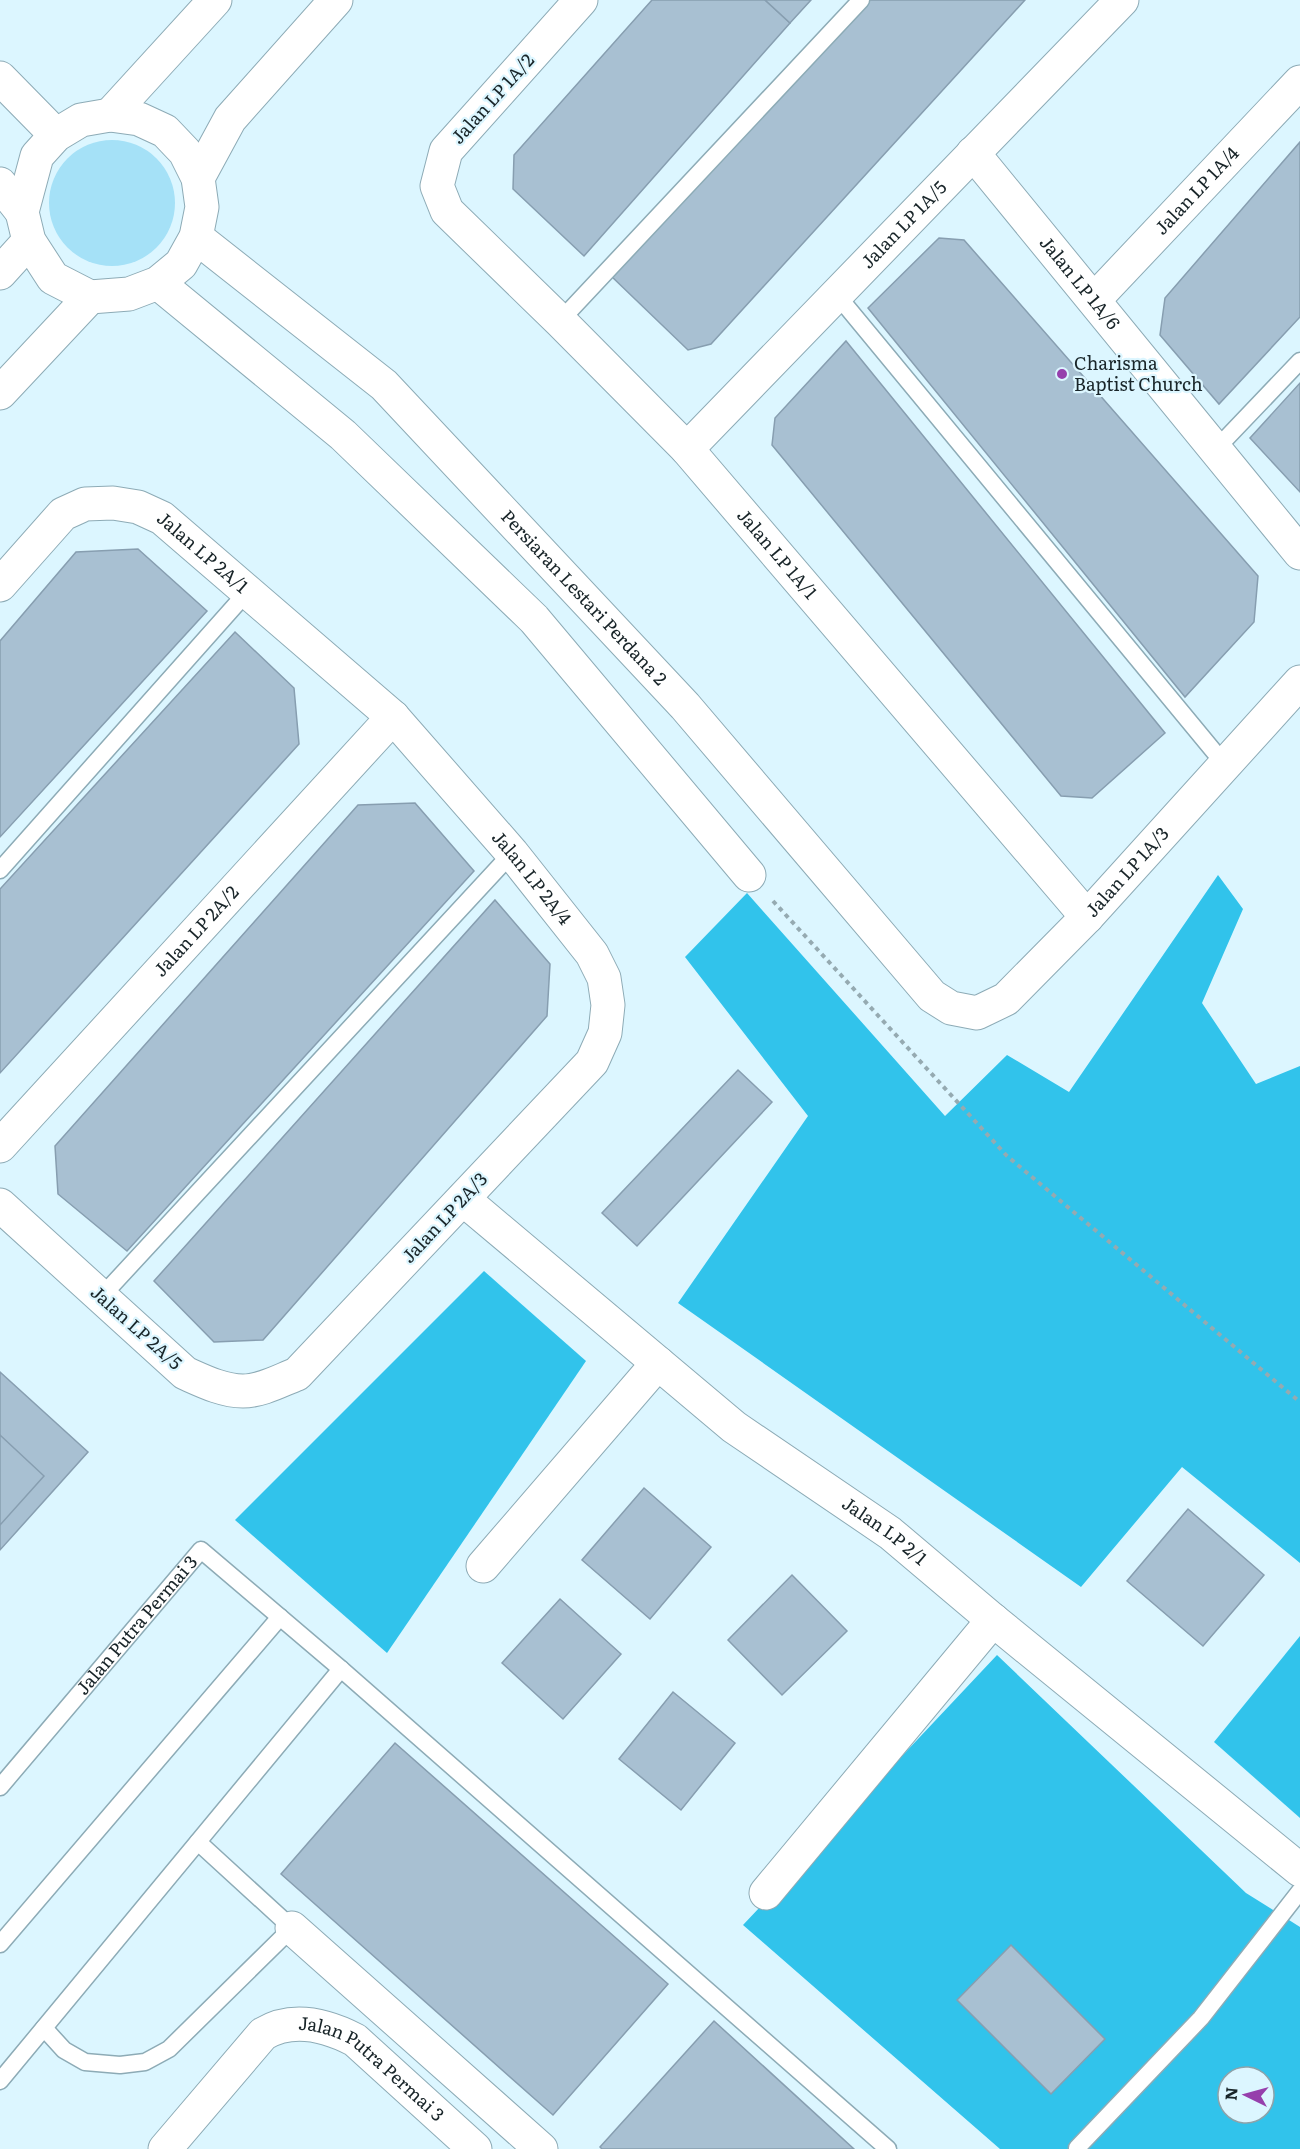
<svg xmlns="http://www.w3.org/2000/svg" width="1300" height="2149" font-family="Literata,serif">
  <rect width="100%" height="100%" fill="#dcf6ff"/>
  <circle fill="#a5e1f7" cx="112" cy="203" r="63"/>
  <g fill="#31c3eb" fill-rule="evenodd">
    <polygon points="1218,875 1243,909 1202,1003 1256,1084 1300,1066 1300,1563 1182,1467 1081,1587 678,1303 808,1116 685,957 747,893 945,1116 1007,1055 1069,1092"/>
    <polygon points="484,1271 586,1361 387,1653 235,1520"/>
    <polygon points="1300,1636 1300,1818 1214,1742"/>
    <path d="M997 1655 1246 1893 1300 1927V2149H1000L743 1925ZM1228 2077H1264V2113H1228Z"/>
  </g>
  <g fill="#a8c0d2" stroke="#879eb0" stroke-width="1.5">
    <polygon points="652,0 765,0 790,23 584,256 513,189 514,155"/>
    <polygon points="765,0 811,0 790,23"/>
    <polygon points="867,0 1025,0 711,344 688,350 610,275"/>
    <polygon points="1300,142 1300,317 1219,404 1160,335 1165,298"/>
    <polygon points="939,238 964,240 1258,576 1254,622 1185,697 868,308"/>
    <polygon points="846,341 1165,733 1092,798 1061,796 772,445 775,418"/>
    <polygon points="1300,383 1300,492 1250,438"/>
    <polygon points="138,549 207,611 0,837 0,641 76,552"/>
    <polygon points="235,632 294,688 299,744 0,1073 0,889"/>
    <polygon points="415,803 474,871 127,1251 58,1194 55,1146 358,805"/>
    <polygon points="495,900 550,964 547,1016 263,1340 214,1342 154,1281"/>
    <polygon points="738,1070 772,1102 637,1246 602,1213"/>
    <polygon points="0,1372 88,1452 0,1550"/>
    <polygon points="0,1435 44,1476 0,1525"/>
    <polygon points="644,1488 711,1547 650,1619 582,1560"/>
    <polygon points="1188,1509 1264,1575 1203,1646 1127,1581"/>
    <polygon points="792,1575 847,1631 782,1695 728,1640"/>
    <polygon points="560,1599 621,1654 563,1719 502,1663"/>
    <polygon points="673,1692 735,1743 681,1810 619,1759"/>
    <polygon points="395,1743 668,1984 553,2115 281,1874"/>
    <polygon points="1011,1945 1105,2039 1051,2094 957,2000"/>
    <polygon points="714,2021 854,2149 602,2149 600,2147"/>
  </g>
  <g fill="none" stroke-linecap="round" stroke-linejoin="round">
    <g stroke="#8dabb6" stroke-width="19">
      <g id="service">
        <polyline points="837,295 1226,766"/>
        <polyline points="560,321 861,0"/>
        <polyline points="1216,449 1300,361"/>
        <polyline points="0,870 248,591"/>
        <polyline points="101,1297 512,853"/>
        <path id="s1" d="M0 1787 201 1550 341 1669 888 2149"/>
        <polyline points="0,1944 280,1617"/>
        <polyline points="44,2028 64,2050 85,2062 120,2065 145,2062 169,2049 292,1928 198,1842"/>
        <polyline points="0,2081 341,1669"/>
        <polyline points="1077,2148 1201,2018 1300,1891"/>
      </g>
    </g>
    <g stroke="#8dabb6" stroke-width="35">
      <g id="minor">
        <path id="s2" d="M581 0 446 151 437 186 447 211 560 321 687 449 1087 917"/>
        <path id="s3" d="M973 153 1300 553"/>
        <path id="s4" d="M196 237 384 385 685 706 932 996 951 1008 977 1013 1006 999 1087 917 1300 682"/>
        <polyline points="158,283 343,435 534,619 749,875"/>
        <path id="s5" d="M1094 300 1300 82"/>
        <path id="s6" d="M687 449 1122 0"/>
        <path id="s7" d="M0 585 63 514 85 504 113 503 138 507 162 518 393 717 512 853 592 954 604 978 608 1005 605 1033 592 1062 297 1374C281 1380 262 1391 243 1391 223 1391 203 1381 185 1373L0 1205"/>
        <path id="s8" d="M0 1146 393 717"/>
        <path id="s9" d="M463 1199 734 1427 890 1533 993 1620 1300 1870"/>
        <polyline points="483,1566 658,1363"/>
        <polyline points="766,1893 993,1620"/>
        <polyline points="292,1928 541,2149"/>
        <path id="s10" d="M165 2149 263 2034C293 2016 326 2025 355 2040L475 2149"/>
      </g>
    </g>
    <g stroke="#8dabb6" stroke-width="35">
      <g id="tertiary">
        <polyline points="0,78 56,135"/>
        <polygon points="110,115 139,119 165,131 185,152 198,178 202,207 196,237 181,264 158,283 129,294 90,297 53,278 29,241 22,212 37,156 56,135 81,120"/>
        <polyline points="110,115 215,0"/>
        <polyline points="198,178 230,119 336,0"/>
        <polyline points="0,184 22,212"/>
        <polyline points="0,273 29,241"/>
        <polyline points="0,393 90,297"/>
      </g>
    </g>
    <polyline stroke="#95aab1" stroke-width="4" stroke-dasharray="4.5 4.5" stroke-linecap="butt" points="773,901 1007,1156 1300,1402"/>
    <use href="#service" stroke="#fff" stroke-width="16"/>
    <use href="#minor" stroke="#fff" stroke-width="33"/>
    <use href="#tertiary" stroke="#fff" stroke-width="33"/>
  </g>
  <circle fill="#963fac" stroke="#dcf6ff" stroke-width="2" cx="1062" cy="374" r="6"/>
  <g text-anchor="middle" stroke-width="4.5" stroke-linejoin="round" paint-order="stroke">
    <g font-size="18" fill="#192529" stroke="#dcf6ff">
      <text transform="translate(493 99) rotate(-48)" y="6">Jalan LP 1A/2</text>
      <text dy="6" stroke="none"><textPath href="#s5" startOffset="150">Jalan LP 1A/4</textPath></text>
      <text dy="6" stroke="none"><textPath href="#s6" startOffset="312">Jalan LP 1A/5</textPath></text>
      <text dy="6" stroke="none"><textPath href="#s3" startOffset="168">Jalan LP 1A/6</textPath></text>
      <text dy="6" stroke="none"><textPath href="#s7" startOffset="252">Jalan LP 2A/1</textPath></text>
      <text dy="6" stroke="none"><textPath href="#s2" startOffset="742">Jalan LP 1A/1</textPath></text>
      <text dy="6" stroke="none"><textPath href="#s4" startOffset="531">Persiaran Lestari Perdana 2</textPath></text>
      <text dy="6" stroke="none"><textPath href="#s4" startOffset="1317">Jalan LP 1A/3</textPath></text>
      <text dy="6" stroke="none"><textPath href="#s7" startOffset="716">Jalan LP 2A/4</textPath></text>
      <text dy="6" stroke="none"><textPath href="#s8" startOffset="291">Jalan LP 2A/2</textPath></text>
      <text transform="translate(445 1218) rotate(-47)" y="6">Jalan LP 2A/3</text>
      <text transform="translate(136 1328) rotate(42)" y="6">Jalan LP 2A/5</text>
      <text dy="6" stroke="none"><textPath href="#s9" startOffset="537">Jalan LP 2/1</textPath></text>
      <text dy="6" stroke="none"><textPath href="#s1" startOffset="212">Jalan Putra Permai 3</textPath></text>
      <text dy="6" stroke="none"><textPath href="#s10" startOffset="276">Jalan Putra Permai 3</textPath></text>
    </g>
    <g font-size="18" fill="#192529" stroke="#dcf6ff" text-anchor="start">
      <text x="1074" y="370">Charisma<tspan x="1074" dy="21">Baptist Church</tspan></text>
    </g>
  </g>
  <g transform="translate(1246 2095) rotate(275)"><circle r="28" fill="#dcf6ff" stroke="#8ea2a9" stroke-width="1.5"/>
  <path d="M0-4.5L10 22L0 15L-10 22Z" fill="#963fac"/>
  <text y="-9" font-size="16" font-weight="bold" text-anchor="middle" fill="#192529">N</text>
  </g>
</svg>
